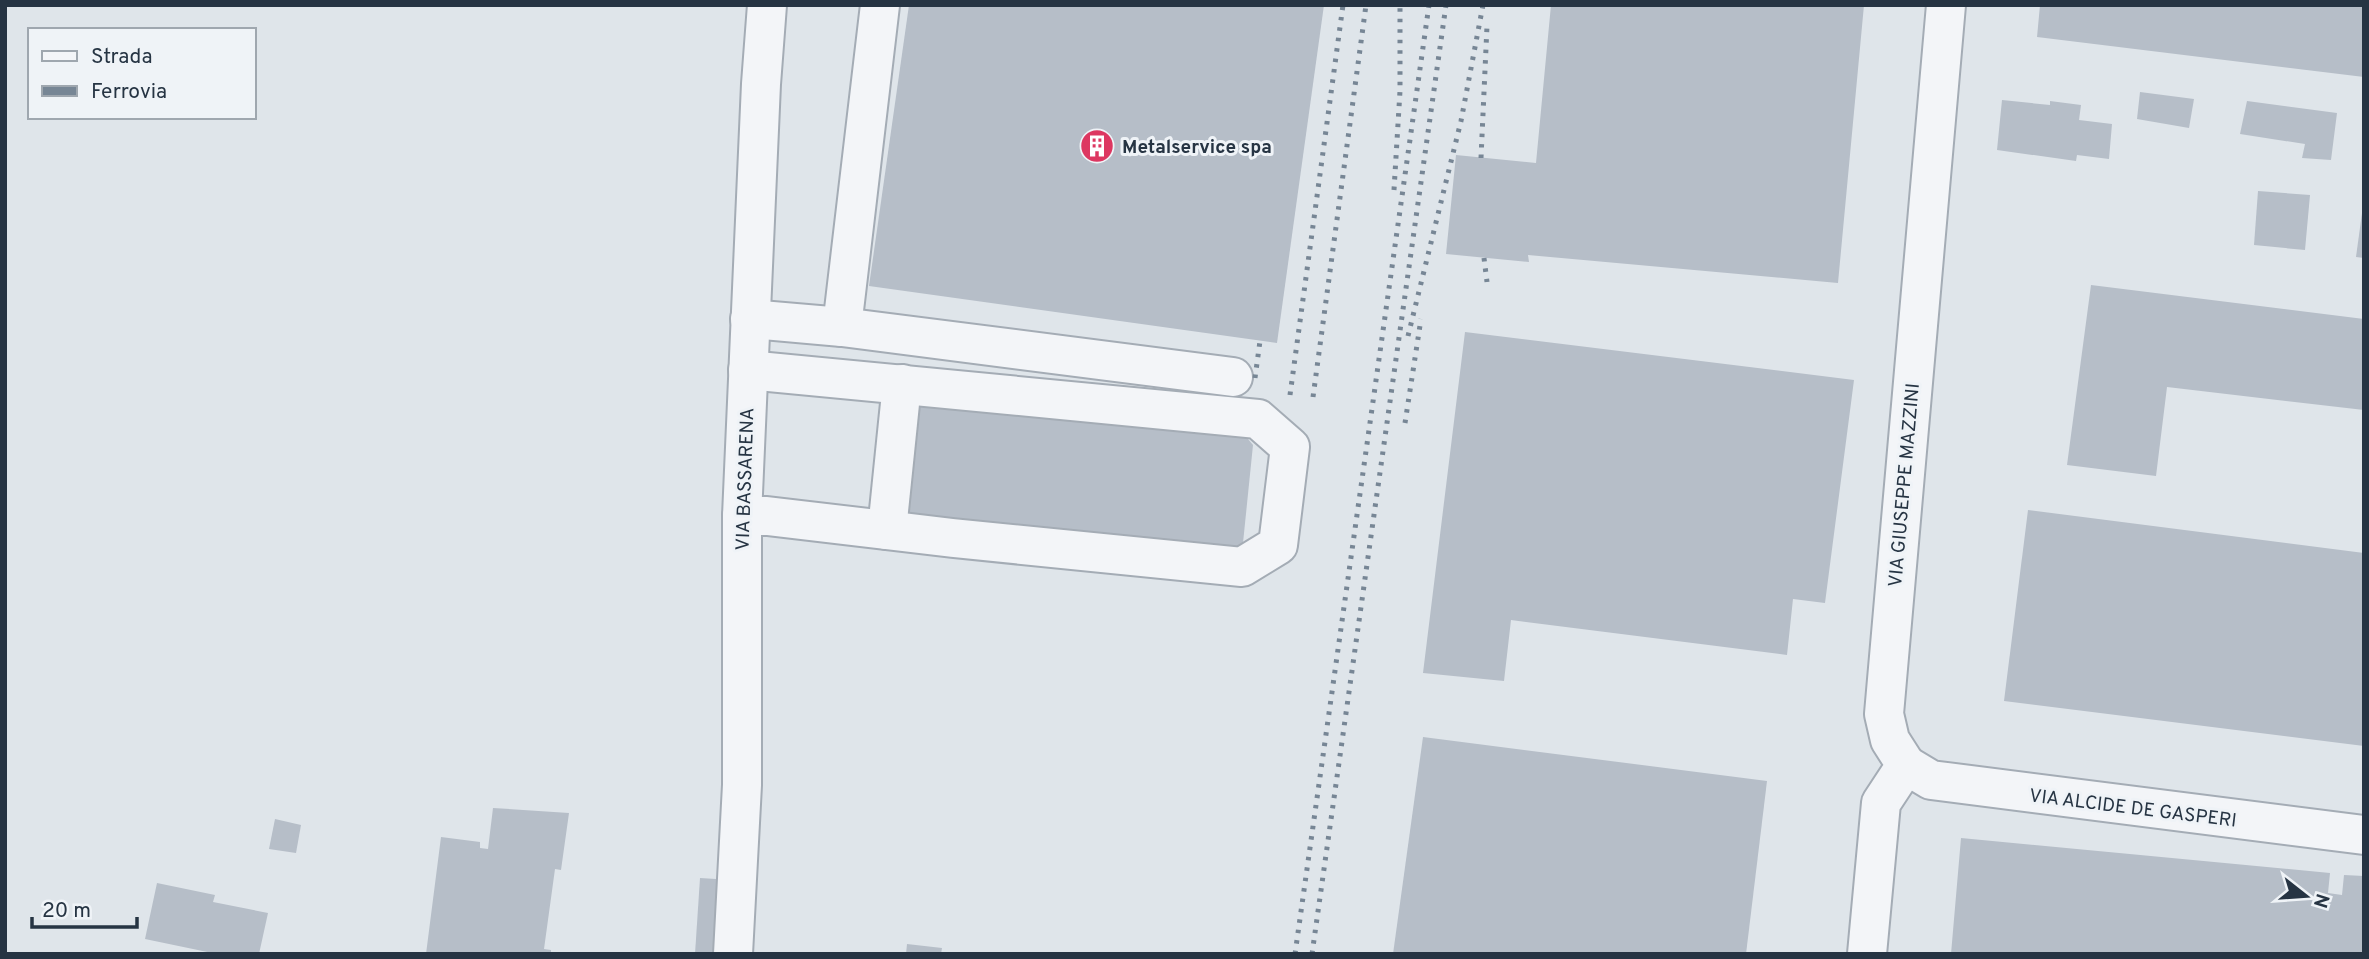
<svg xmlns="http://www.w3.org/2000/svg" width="2369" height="959" font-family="Overpass,sans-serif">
  <rect width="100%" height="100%" fill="#dfe5ea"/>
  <g fill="#b6bec8">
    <polygon points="909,5 1324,5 1277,343 869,286"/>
    <polygon points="1551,5 1864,5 1838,283 1528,255 1529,262 1446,254 1456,155 1536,163"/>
    <polygon points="2040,5 2364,5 2364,77 2037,37"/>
    <polygon points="2140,92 2194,99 2189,128 2137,119"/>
    <polygon points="2002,100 2050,105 2050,101 2081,105 2079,120 2112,124 2109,159 2077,155 2076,161 1997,150"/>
    <polygon points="2247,101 2337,113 2331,160 2302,158 2305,144 2240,134"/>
    <polygon points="2258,191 2310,195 2305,250 2254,245"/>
    <polygon points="2362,213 2364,213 2364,258 2356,257"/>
    <polygon points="2091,285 2364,319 2364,410 2167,387 2156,476 2067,465"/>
    <polygon points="1465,332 1854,380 1825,603 1793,599 1787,655 1511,620 1504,681 1423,673"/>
    <polygon points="912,401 1243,433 1253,445 1243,543 1230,552 900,519"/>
    <polygon points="2028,510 2364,553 2364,746 2004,701"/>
    <polygon points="1423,737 1767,781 1746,954 1393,954"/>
    <polygon points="493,808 569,813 561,870 555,869 544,949 551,950 551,954 426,954 441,837 480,842 480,848 488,849"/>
    <polygon points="275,819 301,825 296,853 269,849"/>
    <polygon points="1961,838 2330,873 2328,893 2342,895 2344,875 2364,876 2364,954 1951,954"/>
    <polygon points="700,878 732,880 726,954 695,954"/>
    <polygon points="157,883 215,895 213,902 268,913 259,954 217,954 145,939"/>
    <polygon points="907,944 942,948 941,954 906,954"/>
  </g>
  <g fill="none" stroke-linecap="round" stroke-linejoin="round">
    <g stroke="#a4acb5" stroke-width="42">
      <g id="minor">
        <polyline points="750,319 842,327 1233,377"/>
        <polyline points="842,327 880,5"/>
        <polyline points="742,516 767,516 953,538 1242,567 1278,545 1290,447 1258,419 748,370"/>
        <polyline points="887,530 902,384"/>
        <polyline points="1906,765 1931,780 2364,835"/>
        <polyline points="733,954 742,785 742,516 761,84 767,5"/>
        <polyline points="1867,954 1881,803 1906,765 1890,740 1884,714 1946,5"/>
      </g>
    </g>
    <use href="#minor" stroke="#f3f5f8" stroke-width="38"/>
    <g stroke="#778695" stroke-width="5" stroke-dasharray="3.5 7" stroke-linecap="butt">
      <polyline points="1481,158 1487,26"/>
      <polyline points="1394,190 1400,91 1400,5"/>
      <polyline points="1484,258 1487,282"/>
      <polyline points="1408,336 1461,121 1483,5"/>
      <polyline points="1255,378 1260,341"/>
      <polyline points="1290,395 1343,5"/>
      <polyline points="1313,397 1366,5"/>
      <polyline points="1405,423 1421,319"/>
      <polyline points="1295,954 1429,5"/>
      <polyline points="1312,954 1446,5"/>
    </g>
  </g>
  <defs>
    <g id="building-disc" transform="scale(1.75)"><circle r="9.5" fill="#dd3761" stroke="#eff3f7"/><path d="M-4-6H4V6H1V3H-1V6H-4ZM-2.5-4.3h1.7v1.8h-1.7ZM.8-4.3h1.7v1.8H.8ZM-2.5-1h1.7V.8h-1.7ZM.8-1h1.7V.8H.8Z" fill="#fff"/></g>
  </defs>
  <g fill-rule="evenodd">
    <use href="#building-disc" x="1097" y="146"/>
  </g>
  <g text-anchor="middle" stroke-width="6" stroke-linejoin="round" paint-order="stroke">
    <g font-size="19" font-weight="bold" fill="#263443" stroke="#eff3f7" text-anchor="start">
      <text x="1122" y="153">Metalservice spa</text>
    </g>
    <g font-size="19" fill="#263443" stroke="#eff3f7">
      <text transform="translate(744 479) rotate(-88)" y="7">VIA BASSARENA</text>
      <text transform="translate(1903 485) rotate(-85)" y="7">VIA GIUSEPPE MAZZINI</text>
      <text transform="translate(2133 807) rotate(7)" y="7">VIA ALCIDE DE GASPERI</text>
    </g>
  </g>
  <rect width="2369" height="959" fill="none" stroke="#263443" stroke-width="14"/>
  <rect x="28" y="28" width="228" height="91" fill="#eff3f7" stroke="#9fa7af" stroke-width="2"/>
  <rect x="42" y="51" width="35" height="10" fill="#f3f5f8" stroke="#9fa7af" stroke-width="2"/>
  <text x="91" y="63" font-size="21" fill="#263443">Strada</text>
  <rect x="42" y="86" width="35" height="10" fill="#778695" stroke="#9fa7af" stroke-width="2"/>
  <text x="91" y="98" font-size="21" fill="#263443">Ferrovia</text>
  <g transform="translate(2306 896) rotate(107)" stroke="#eff3f7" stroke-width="5" paint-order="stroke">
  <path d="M0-5L12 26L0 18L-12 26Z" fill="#263443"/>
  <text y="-10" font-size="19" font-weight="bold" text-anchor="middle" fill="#263443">N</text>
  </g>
  <path d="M32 917v10h105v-10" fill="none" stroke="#263443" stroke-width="3.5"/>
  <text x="42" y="917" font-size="21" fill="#263443" stroke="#eff3f7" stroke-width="5" paint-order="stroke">20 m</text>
</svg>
